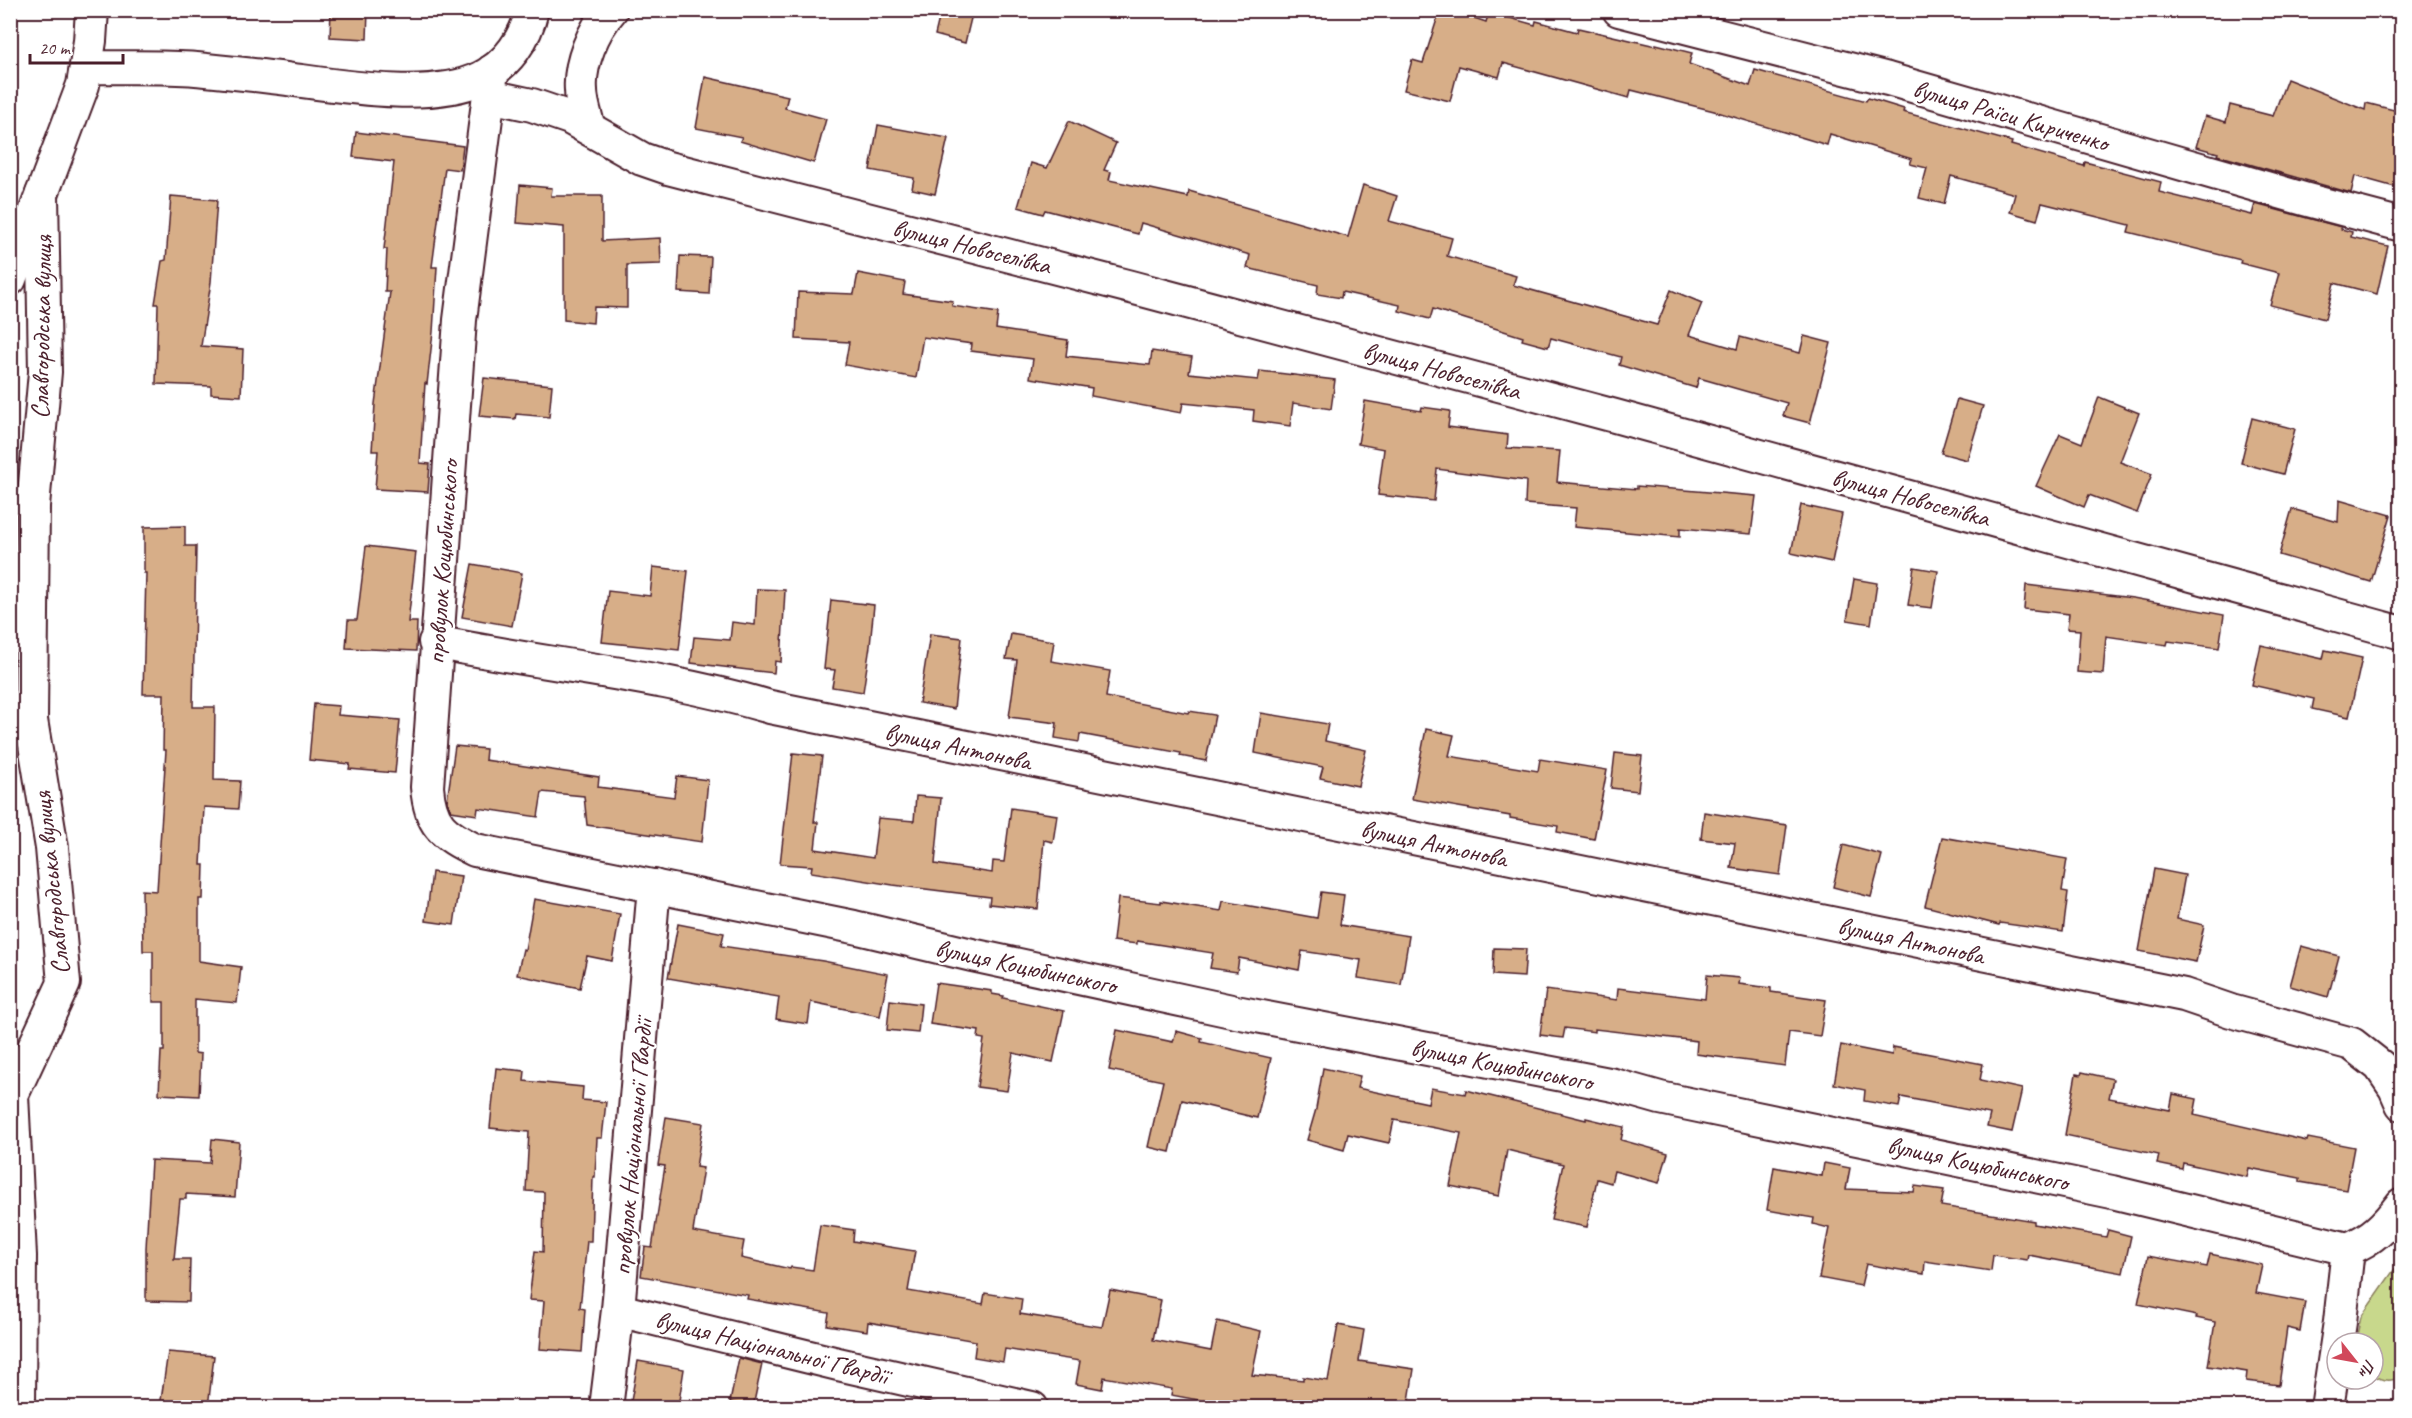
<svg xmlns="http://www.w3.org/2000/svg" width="2412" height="1418" font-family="Caveat,sans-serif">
  <rect width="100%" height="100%" fill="#fff"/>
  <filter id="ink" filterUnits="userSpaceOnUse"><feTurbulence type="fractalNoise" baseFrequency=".0167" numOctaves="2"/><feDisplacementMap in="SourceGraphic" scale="12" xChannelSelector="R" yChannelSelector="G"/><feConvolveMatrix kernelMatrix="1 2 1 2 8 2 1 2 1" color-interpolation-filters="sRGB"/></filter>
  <g filter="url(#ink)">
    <path fill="#c8d88c" stroke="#897c5c" stroke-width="1.5" d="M2401 1260V1377C2392 1381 2381 1382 2373 1374V1343H2355L2361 1317Z"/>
    <g fill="#d7ae88" stroke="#4a1f2b" stroke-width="1.5">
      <polygon points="331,10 368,10 367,39 330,37"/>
      <polygon points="941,10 973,10 965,43 935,35"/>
      <polygon points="1440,10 1451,10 1486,22 1489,12 1535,25 1536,21 1577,32 1578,28 1656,46 1656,44 1692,53 1689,64 1750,86 1755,70 1866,101 1868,98 1904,109 1903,112 2012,142 2011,145 2084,166 2085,162 2161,182 2159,192 2252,215 2255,204 2341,227 2341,229 2352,232 2351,237 2388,246 2377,294 2334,283 2325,319 2270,305 2279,273 2240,263 2241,260 2128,232 2130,225 2042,203 2037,220 2010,212 2015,194 1951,176 1944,204 1919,198 1927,168 1910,164 1912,159 1830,134 1827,145 1714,111 1631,90 1629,98 1503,63 1499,77 1459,66 1450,101 1404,90 1412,60 1423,63"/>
      <polygon points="705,77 788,96 785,108 826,119 814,163 740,141 742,137 696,128"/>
      <polygon points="2287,79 2365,110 2366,103 2402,112 2402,189 2355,176 2351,193 2217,155 2218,153 2196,147 2205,116 2226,122 2230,105 2273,116"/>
      <polygon points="1069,121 1116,143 1104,170 1111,172 1109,180 1188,197 1189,191 1348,237 1363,185 1397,196 1389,221 1452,238 1447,256 1516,276 1513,285 1657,325 1671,290 1702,303 1689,335 1737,349 1740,337 1800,353 1804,336 1831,343 1810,423 1783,416 1787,403 1699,378 1696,388 1619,365 1621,357 1551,338 1548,347 1522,340 1523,337 1433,309 1430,319 1399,311 1400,305 1342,292 1341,298 1317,294 1318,285 1247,268 1250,255 1141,223 1138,234 1045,210 1043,214 1018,207 1031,163 1047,168"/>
      <polygon points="878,125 948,138 935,194 912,189 914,178 870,170"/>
      <polygon points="356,132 463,146 460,170 445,168 432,267 437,267 433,332 427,384 425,383 420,463 430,464 428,492 375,489 378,451 372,451 375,404 390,292 385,292 387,249 384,249 394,162 353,157"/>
      <polygon points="520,185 552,188 551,196 602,196 602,241 660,238 661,264 627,265 627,308 594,307 593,323 564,320 564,227 517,223"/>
      <polygon points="171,196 217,200 211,282 201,346 243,349 241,396 211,394 211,386 156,384 158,304 155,304 162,261 166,260"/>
      <polygon points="680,256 711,257 709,294 678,292"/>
      <polygon points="858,273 905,282 903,294 953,301 952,306 998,313 996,329 1068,340 1066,356 1150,365 1152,351 1192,357 1189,373 1258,380 1260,371 1335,380 1331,409 1293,403 1290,426 1253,421 1254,410 1183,403 1181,413 1091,396 1092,388 1030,378 1033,359 971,351 972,344 923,337 916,378 845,365 849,342 796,339 798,292 854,294"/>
      <polygon points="484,378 552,385 549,417 516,414 515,419 479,416"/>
      <polygon points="2099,397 2139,413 2120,462 2152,474 2137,513 2089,495 2084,507 2036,486 2060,434 2082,443"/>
      <polygon points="1957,399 1983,406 1967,460 1941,453"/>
      <polygon points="1365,401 1421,411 1422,407 1450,411 1448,427 1508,435 1507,448 1560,451 1557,482 1637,489 1637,486 1756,496 1751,534 1680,528 1680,537 1574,527 1576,508 1525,504 1526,481 1437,469 1434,501 1378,495 1384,449 1358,444"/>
      <polygon points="2252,418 2295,429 2283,474 2241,463"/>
      <polygon points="2339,500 2391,515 2371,582 2279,555 2292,509 2338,522"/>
      <polygon points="1801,505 1842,514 1832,562 1791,553"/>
      <polygon points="185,526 185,546 196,546 193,707 215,707 214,780 240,781 238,809 204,807 201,865 204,865 203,899 199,899 199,961 241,967 237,1003 195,999 195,1053 201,1054 199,1096 159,1094 161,1051 164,1051 164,1002 153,1002 153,951 143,951 142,890 157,891 166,750 163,750 164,694 143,694 146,573 144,573 144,527"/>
      <polygon points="366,546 416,552 408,622 417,622 416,651 346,648 348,620 357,620"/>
      <polygon points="472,564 522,573 512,626 462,617"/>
      <polygon points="653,567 688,571 679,650 602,642 608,591 650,596"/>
      <polygon points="1914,567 1938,571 1932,608 1908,605"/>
      <polygon points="1854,579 1877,583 1871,624 1847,620"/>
      <polygon points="2026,585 2133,598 2224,615 2219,648 2168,641 2167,645 2106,636 2103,674 2077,672 2080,630 2067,629 2069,614 2024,609"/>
      <polygon points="757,589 785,590 781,662 775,661 774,673 691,663 694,637 730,640 732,622 755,625"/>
      <polygon points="831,600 874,605 870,646 863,692 832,687 835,670 824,669"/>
      <polygon points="930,634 962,638 954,709 919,703"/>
      <polygon points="1011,634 1054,641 1051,661 1110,671 1106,697 1188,713 1189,711 1215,715 1206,761 1180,756 1181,753 1080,734 1079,742 1055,738 1057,723 1009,717 1017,660 1006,659"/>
      <polygon points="2261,645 2323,659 2325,650 2362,658 2349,717 2312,709 2314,699 2252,685"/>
      <polygon points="314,704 339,706 338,715 400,720 395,773 349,769 350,764 309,760"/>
      <polygon points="1261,713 1328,724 1325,741 1366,750 1358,786 1320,778 1323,767 1255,753"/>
      <polygon points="1426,729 1454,735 1449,756 1538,771 1540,759 1607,770 1594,839 1557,832 1558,826 1510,818 1510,816 1412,799"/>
      <polygon points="455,746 486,749 485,760 599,777 598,787 674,797 677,776 708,780 702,842 587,825 584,796 542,792 538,817 478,808 477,815 451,811 447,801"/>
      <polygon points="793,753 822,756 814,822 818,822 815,849 873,858 878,818 914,821 916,796 941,798 935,864 992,873 993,861 1004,862 1011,808 1057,815 1053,842 1044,840 1038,909 989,904 990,897 893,885 811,872 812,866 780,864"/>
      <polygon points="1615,753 1642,756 1638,791 1611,788"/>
      <polygon points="1704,812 1787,825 1780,875 1731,868 1735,843 1701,839"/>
      <polygon points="1942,837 2067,859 2062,891 2068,892 2063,932 2000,923 1999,925 1925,906"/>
      <polygon points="1843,845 1882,855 1871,897 1833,887"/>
      <polygon points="2154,869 2185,875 2177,919 2204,925 2196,962 2139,951"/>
      <polygon points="432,872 461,876 454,925 426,921"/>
      <polygon points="1321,892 1344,895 1340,925 1409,936 1401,985 1358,978 1361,960 1302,951 1299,970 1239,958 1237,972 1210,968 1213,953 1137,941 1137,944 1113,941 1118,898 1161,903 1161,901 1221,911 1223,901 1317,918"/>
      <polygon points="534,899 620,914 612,961 587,956 580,988 517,975 523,949 525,950"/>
      <polygon points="678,924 724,933 721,946 823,961 888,974 880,1016 811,1002 808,1024 776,1019 779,997 668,978"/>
      <polygon points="2301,946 2339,956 2328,997 2290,986"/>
      <polygon points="1494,948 1526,949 1524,977 1493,975"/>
      <polygon points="1707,975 1740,978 1739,984 1771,988 1771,992 1826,1000 1820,1036 1789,1032 1785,1066 1696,1054 1697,1041 1595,1029 1595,1032 1565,1028 1563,1038 1540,1035 1546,990 1617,1000 1618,988 1705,999"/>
      <polygon points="936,983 992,991 992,994 1004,996 1003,998 1064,1011 1053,1062 1013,1053 1007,1091 977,1087 984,1039 978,1038 979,1031 930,1024"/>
      <polygon points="890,1000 921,1004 918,1033 887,1030"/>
      <polygon points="1117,1030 1173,1042 1176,1031 1202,1038 1201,1042 1271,1058 1257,1118 1182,1100 1170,1152 1148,1147 1163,1081 1109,1070"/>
      <polygon points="1841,1045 1892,1055 1893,1047 1983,1064 1980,1080 2022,1089 2012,1132 1987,1127 1990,1114 1901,1097 1899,1107 1864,1101 1865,1090 1834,1084"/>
      <polygon points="496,1068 525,1071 524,1081 583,1087 582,1100 606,1102 602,1138 597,1138 595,1177 593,1177 591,1241 587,1241 580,1308 585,1309 582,1352 540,1349 544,1301 529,1300 535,1251 543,1252 544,1192 526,1191 529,1132 490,1128"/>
      <polygon points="1323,1068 1360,1076 1357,1088 1428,1103 1431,1088 1465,1094 1466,1090 1586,1120 1586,1118 1624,1127 1621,1140 1668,1153 1659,1183 1614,1171 1611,1183 1597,1179 1587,1227 1551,1220 1563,1164 1507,1150 1499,1196 1450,1186 1461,1133 1394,1120 1389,1143 1348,1134 1344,1150 1307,1140 1316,1109"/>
      <polygon points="2082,1072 2113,1079 2109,1098 2170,1110 2173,1094 2197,1099 2194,1115 2307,1141 2308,1138 2354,1147 2346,1190 2300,1182 2300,1178 2249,1168 2247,1177 2183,1163 2182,1169 2157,1164 2159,1155 2065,1135 2076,1074 2081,1075"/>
      <polygon points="666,1117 703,1123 696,1167 703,1168 693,1232 744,1241 741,1258 790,1269 791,1267 813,1270 820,1225 854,1230 853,1241 915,1251 908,1291 983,1304 985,1293 1022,1299 1020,1314 1102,1327 1110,1290 1161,1300 1153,1340 1211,1351 1217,1321 1261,1331 1252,1375 1303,1380 1303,1377 1328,1381 1338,1325 1364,1330 1359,1361 1414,1369 1408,1407 1262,1407 1209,1402 1171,1395 1172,1389 1104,1377 1102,1389 1076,1384 1080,1361 1005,1349 1003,1362 974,1357 976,1341 868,1322 867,1331 827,1325 829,1313 747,1299 748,1295 641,1276 645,1247 652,1248 665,1166 658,1165"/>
      <polygon points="212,1139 239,1142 235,1197 186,1194 186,1199 180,1199 174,1259 190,1259 189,1302 146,1301 146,1248 151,1160 210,1163"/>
      <polygon points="1824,1163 1850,1168 1846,1189 1914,1192 1915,1186 1944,1190 1941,1206 2034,1221 2034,1224 2106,1237 2108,1230 2131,1236 2123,1273 2028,1255 2027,1260 1993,1255 1991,1271 1925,1261 1924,1274 1866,1264 1861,1286 1819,1278 1829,1228 1813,1224 1814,1218 1767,1210 1774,1167 1822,1176"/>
      <polygon points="2210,1254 2262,1265 2256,1293 2305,1302 2300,1331 2287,1328 2279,1385 2246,1381 2247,1372 2208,1366 2215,1322 2196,1318 2197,1316 2138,1304 2148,1256 2207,1267"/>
      <polygon points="168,1352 214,1356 208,1407 160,1407"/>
      <polygon points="739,1358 762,1364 753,1407 730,1402"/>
      <polygon points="638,1361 684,1369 678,1407 630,1407"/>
    </g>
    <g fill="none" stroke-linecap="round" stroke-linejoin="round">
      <g stroke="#4a1f2b" stroke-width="36">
        <g id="minor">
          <polyline points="1619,10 1888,79 2304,199 2402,225"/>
          <path d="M86 67C122 68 160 66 196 69 226 72 257 75 287 79 340 86 432 102 481 78 507 65 526 38 532 10"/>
          <path d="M492 71 460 320 427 787C430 824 442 834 475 850L854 927 972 955 1236 1012 1614 1085 1660 1098 2112 1192 2348 1249"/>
          <polyline points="489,96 532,105 570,118 642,159 668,168 1131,287 1615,416 2402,633"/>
          <path d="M589 128C586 116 581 103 581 90 579 64 593 30 611 10"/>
          <polyline points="10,279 83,85 90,41 92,10"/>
          <path d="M435 642C547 665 661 675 770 707L2184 995 2231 1011 2352 1044 2380 1066 2395 1088 2402 1104"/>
          <path d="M2348 1249C2373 1239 2386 1225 2402 1204"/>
          <polyline points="618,1310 838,1364 1032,1408"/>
          <polyline points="19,1408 20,1256 12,1095 64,983 52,848 31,720 33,506 45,372 42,194"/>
          <polyline points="606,1408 618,1310 654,886"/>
          <polyline points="2327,1408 2340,1322 2348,1249"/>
        </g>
      </g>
      <use href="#minor" stroke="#fff" stroke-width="32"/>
    </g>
  </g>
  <g text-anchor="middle" stroke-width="4.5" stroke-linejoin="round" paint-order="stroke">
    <g font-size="26" fill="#4a1f2b" stroke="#fff">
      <text transform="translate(2011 115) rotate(16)" y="9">вулиця Раїси Кириченко</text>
      <text transform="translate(972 246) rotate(14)" y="9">вулиця Новоселівка</text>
      <text transform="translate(41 327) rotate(-89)" y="9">Славгородська вулиця</text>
      <text transform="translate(1442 370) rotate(15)" y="9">вулиця Новоселівка</text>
      <text transform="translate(1911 497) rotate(15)" y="9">вулиця Новоселівка</text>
      <text transform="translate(442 562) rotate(-86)" y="9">провулок Коцюбинського</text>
      <text transform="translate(958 746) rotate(12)" y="9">вулиця Антонова</text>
      <text transform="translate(1434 843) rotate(12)" y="9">вулиця Антонова</text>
      <text transform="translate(51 883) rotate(-96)" y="9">Славгородська вулиця</text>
      <text transform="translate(1911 940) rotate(12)" y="9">вулиця Антонова</text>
      <text transform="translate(1026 966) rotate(12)" y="9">вулиця Коцюбинського</text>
      <text transform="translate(1502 1064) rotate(11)" y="9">вулиця Коцюбинського</text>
      <text transform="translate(632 1147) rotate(-85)" y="9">провулок Національної Гвардії</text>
      <text transform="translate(1978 1163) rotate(12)" y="9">вулиця Коцюбинського</text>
      <text transform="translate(772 1347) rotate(14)" y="9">вулиця Національної Гвардії</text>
    </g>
  </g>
  <rect width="2412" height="1418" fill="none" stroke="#fff" stroke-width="36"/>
  <rect x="18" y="18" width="2376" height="1382" fill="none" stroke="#4a1f2b" stroke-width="2" filter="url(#ink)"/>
  <g transform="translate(2355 1361) rotate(121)"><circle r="28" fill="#ffffff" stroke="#b7a5aa" stroke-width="1.5"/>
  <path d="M0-4.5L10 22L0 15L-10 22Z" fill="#d1495b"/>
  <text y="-9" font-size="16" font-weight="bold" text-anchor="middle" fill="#4a1f2b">Пн</text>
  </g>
  <path d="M30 54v9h93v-9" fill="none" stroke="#4a1f2b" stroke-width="3"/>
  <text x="39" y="54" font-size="18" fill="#4a1f2b" stroke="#ffffff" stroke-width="4.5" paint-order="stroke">20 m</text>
</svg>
